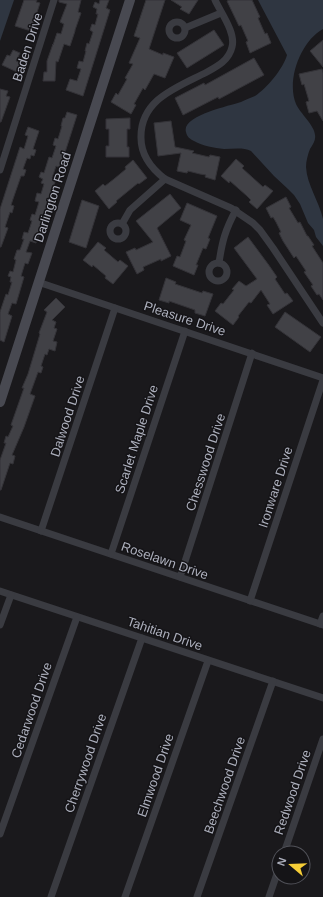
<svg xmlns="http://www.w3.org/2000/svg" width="323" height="897" font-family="Helvetica,sans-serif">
  <rect width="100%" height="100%" fill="#1a191c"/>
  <g fill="#2f3641">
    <polygon points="0,0 14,0 0,41"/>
    <path d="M258 0H323V29C301 41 286 80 296 104 300 113 315 126 315 135 316 140 313 144 310 149 308 154 306 161 306 167 307 185 319 201 323 219 323 228 323 238 323 246L316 237 314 230 308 223 300 204 294 195 288 189 274 176 251 151C243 147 233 149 224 149 214 148 203 146 194 141 190 139 187 137 186 132 181 116 229 106 241 102 245 100 250 98 255 96 267 88 283 69 287 55Z"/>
  </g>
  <g fill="#414146" stroke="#343338">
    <polygon points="24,0 37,0 36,2 40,3 31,31 15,26"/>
    <polygon points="59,0 81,0 78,12 81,13 75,30 75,31 70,46 64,44 58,62 56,61 55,81 43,81 44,72 47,72 47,61 53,44 53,45 57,33 61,34 64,24 60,22 67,4 59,2"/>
    <polygon points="100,0 109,0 106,8 110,10 83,96 66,90 70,79 77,81 81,69 77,68 79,61 83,62 86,51 85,51 87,43 89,44 93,32 90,30 92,24 95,25 98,14 96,14 97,9 93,7 95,2 99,4"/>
    <polygon points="146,0 165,0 149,49 163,55 163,53 174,57 165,78 154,74 145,90 143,88 134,104 136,105 131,114 111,102 116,93 118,95 127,79 125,78 133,64 129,63 140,38 134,36"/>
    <polygon points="171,0 198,0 189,14 180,9 182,7"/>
    <polygon points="230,0 252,0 260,17 258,18 265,34 267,33 271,43 250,53 246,42 248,41 241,25 239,26 227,1"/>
    <polygon points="214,30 224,45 187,68 177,53"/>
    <polygon points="323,40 323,67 310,51"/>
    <polygon points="13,50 20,53 16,61 21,63 17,72 2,65 7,55 10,56"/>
    <polygon points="254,58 264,75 219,99 218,97 183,115 175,98 204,83 205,85"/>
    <polygon points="322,69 323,73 323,121 317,111 309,113 306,102 309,101 304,84 302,85 299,74"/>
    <polygon points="0,89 8,91 6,96 10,97 1,122 0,122"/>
    <polygon points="67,112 77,115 60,168 56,166 52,178 56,179 52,191 53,191 36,243 30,241 26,252 32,253 28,264 25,263 21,276 24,277 16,304 12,303 8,314 12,316 4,342 0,340 0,312 6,294 8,295 12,282 10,282 11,277 8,276 10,271 13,272 16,260 14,259 17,250 20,250 24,239 22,239 24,232 28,233 32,221 30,220 32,214 35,215 39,202 35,201 37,193 41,194 44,184 41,183 43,179 39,177 41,172 44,173 49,157 52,158 56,146 53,145 55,138 58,139 62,126 61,126 63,118 65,118"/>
    <polygon points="130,118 130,129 127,129 127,147 129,147 129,157 106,157 106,146 109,146 109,129 106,129 106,119"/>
    <polygon points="171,121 175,147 194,151 192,153 209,157 210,155 220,157 215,180 205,177 206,175 200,174 188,171 187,173 177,171 181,153 158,156 154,123"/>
    <polygon points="28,127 39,131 33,149 36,150 34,156 31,155 30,159 27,158 23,169 26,170 24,176 21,176 13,199 11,205 14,206 12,213 10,212 5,227 8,228 1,247 0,247 0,209 20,147 24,149 28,136 25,135"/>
    <polygon points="236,159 244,166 242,168 263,187 265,185 273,191 257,209 249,202 251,200 247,196 230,181 229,183 221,176"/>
    <polygon points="133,160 147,178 139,184 138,183 116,201 117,202 109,209 95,191 103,184 105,186 114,179 126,169 125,167"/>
    <polygon points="170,194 181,208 157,228 171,256 161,261 161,259 143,267 144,270 137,274 126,252 135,248 136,250 153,242 136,221"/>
    <polygon points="286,197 291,207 289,208 298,223 300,222 307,236 308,236 314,245 312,246 323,263 323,300 319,294 317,295 311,286 313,285 304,272 306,271 296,256 294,258 283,241 279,233 281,232 276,222 273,217 271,218 266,208"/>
    <polygon points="82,200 99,206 86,248 69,242"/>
    <polygon points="187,203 217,216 208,238 210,239 206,249 203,248 196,265 198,265 194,275 173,266 177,256 180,257 186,241 184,240 191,225 180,220"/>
    <polygon points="248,237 268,264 277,277 275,279 285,294 287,293 293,301 273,314 267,305 270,304 261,290 251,303 249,302 238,316 239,317 233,325 215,311 221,303 223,304 230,295 234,290 232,289 239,281 246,286 257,279 234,248"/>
    <polygon points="98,242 106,248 104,250 118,262 120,260 128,266 113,284 105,278 106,276 93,265 92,267 83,260"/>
    <polygon points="166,278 176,282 175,284 202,293 203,291 213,294 205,316 195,313 195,310 169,301 169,303 159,300"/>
    <polygon points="56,298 65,307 52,320 56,322 54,328 57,329 53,341 57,342 55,351 49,349 47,355 45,354 41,366 43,367 41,373 38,372 30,394 35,396 24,427 12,455 15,456 13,464 10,463 1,490 0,490 0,460 6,443 4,443 6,436 8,437 13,426 11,425 24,388 22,388 28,374 40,334 39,333 47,312 44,310"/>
    <polygon points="285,312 321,337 310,352 275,327"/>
  </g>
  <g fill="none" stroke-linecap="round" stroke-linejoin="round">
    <g stroke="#3a3b41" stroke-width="7">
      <path d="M215 0C221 13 236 33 232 47 229 60 218 66 207 72 178 87 140 99 141 138 141 155 152 169 165 179L231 208 253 223 260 230 273 248 323 323"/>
      <circle cx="177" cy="30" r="8"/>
      <polyline points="185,28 221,13"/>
      <polyline points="0,170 54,0"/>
      <circle cx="118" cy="231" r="8"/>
      <polyline points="122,224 130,210 165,179"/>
      <path d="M219 263C222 242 225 230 236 210"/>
      <circle cx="218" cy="272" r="9"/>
      <polyline points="38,282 323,378"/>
      <polyline points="0,517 323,625"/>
      <polyline points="41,531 115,308"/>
      <polyline points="111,554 185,331"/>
      <polyline points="180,577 252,353"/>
      <polyline points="0,591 323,698"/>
      <polyline points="250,601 323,380"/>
      <polyline points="320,624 323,616"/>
      <polyline points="0,625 11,595"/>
      <polyline points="0,834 77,617"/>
      <polyline points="284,853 323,739"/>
      <polyline points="51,897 142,638"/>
      <polyline points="125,897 208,661"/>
      <polyline points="197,897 273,681"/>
      <polyline points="269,897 279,868"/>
    </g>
    <polyline stroke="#484951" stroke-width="10" points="0,402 130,0"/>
  </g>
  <g text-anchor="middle" stroke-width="3" stroke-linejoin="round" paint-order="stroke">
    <g font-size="13" fill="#acafbc" stroke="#151417">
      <text transform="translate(27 47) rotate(-72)" y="5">Baden Drive</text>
      <text transform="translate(52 197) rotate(-72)" y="5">Darlington Road</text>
      <text transform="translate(185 318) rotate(18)" y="5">Pleasure Drive</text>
      <text transform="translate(67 416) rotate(-72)" y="5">Dalwood Drive</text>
      <text transform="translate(136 439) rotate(-72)" y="5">Scarlet Maple Drive</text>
      <text transform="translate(205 462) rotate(-72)" y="5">Chesswood Drive</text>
      <text transform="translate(275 487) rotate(-72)" y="5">Ironware Drive</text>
      <text transform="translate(165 560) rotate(19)" y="5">Roselawn Drive</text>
      <text transform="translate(165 633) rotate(19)" y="5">Tahitian Drive</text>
      <text transform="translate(31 710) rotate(-71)" y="5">Cedarwood Drive</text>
      <text transform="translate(85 763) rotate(-71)" y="5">Cherrywood Drive</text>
      <text transform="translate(155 775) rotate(-71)" y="5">Elmwood Drive</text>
      <text transform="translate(224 785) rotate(-71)" y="5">Beechwood Drive</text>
      <text transform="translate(292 792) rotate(-71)" y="5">Redwood Drive</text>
    </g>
  </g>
  <g transform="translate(291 865) rotate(289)"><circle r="19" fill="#151417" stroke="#515259"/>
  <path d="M0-3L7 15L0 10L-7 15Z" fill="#f6ce37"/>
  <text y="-6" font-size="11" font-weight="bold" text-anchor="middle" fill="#acafbc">N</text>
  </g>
</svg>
